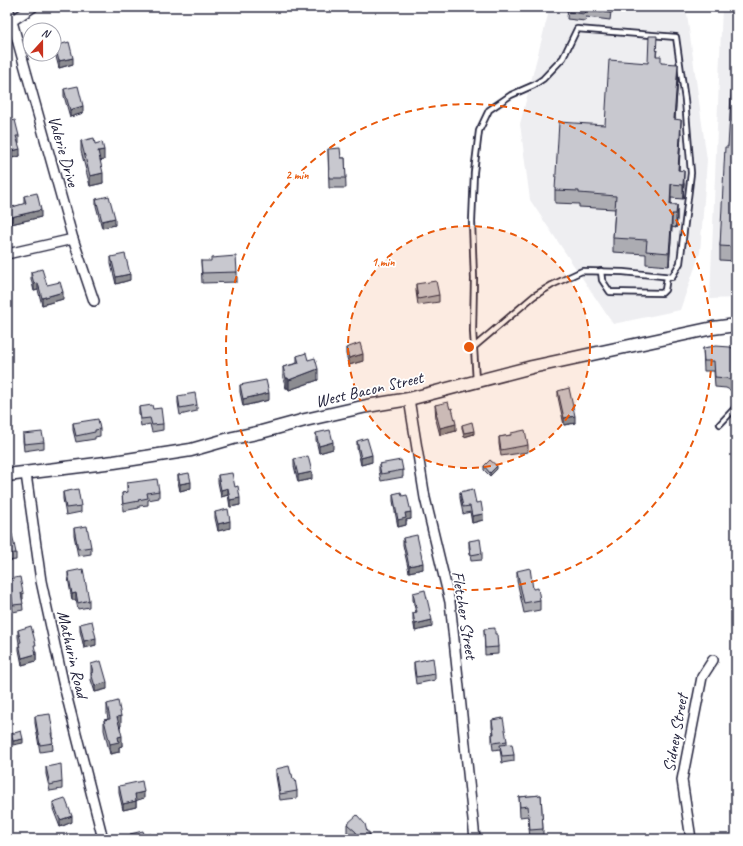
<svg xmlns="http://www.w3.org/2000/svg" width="743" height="846" font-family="Caveat,sans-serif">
  <rect width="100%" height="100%" fill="#fff"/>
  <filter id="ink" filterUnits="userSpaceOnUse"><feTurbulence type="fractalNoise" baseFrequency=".025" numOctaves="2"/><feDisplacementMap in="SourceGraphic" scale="8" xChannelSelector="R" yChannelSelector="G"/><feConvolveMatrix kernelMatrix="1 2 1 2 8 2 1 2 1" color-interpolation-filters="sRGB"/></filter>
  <g filter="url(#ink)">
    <g fill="#eeeef1">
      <polygon points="550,7 686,7 707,160 700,253 680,310 613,324 530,200 520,124"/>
      <polygon points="722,7 736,7 736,298 710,299"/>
    </g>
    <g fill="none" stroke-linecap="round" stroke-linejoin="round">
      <g stroke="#22223b" stroke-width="8">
        <g id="service">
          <polyline points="601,271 602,280 610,292 662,293 665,290 667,277"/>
          <polyline points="474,347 534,296 552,285 582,271 623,272 672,277 680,263 691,173 685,100 676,37 577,29 563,58 543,79 534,85 511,95 489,110 479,131 474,172 472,222 474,279 473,331 476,381"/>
          <polyline points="720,424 736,407"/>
        </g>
      </g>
      <g stroke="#22223b" stroke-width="12">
        <g id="minor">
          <polyline points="8,7 73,239 94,301"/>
          <polyline points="12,21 33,7"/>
          <polyline points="7,254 73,239"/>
          <polyline points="409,399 425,498 450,602 475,839"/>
          <polyline points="26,474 41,581 63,682 103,839"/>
          <polyline points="691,839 682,780 702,677 713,660"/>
        </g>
      </g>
      <g stroke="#22223b" stroke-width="15">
        <polyline id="tertiary" points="7,475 114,462 191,450 233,438 261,432 305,420 367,406 409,399 532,367 713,328 736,325"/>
      </g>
      <use href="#service" stroke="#fff" stroke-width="4.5"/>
      <use href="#minor" stroke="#fff" stroke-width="9"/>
      <use href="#tertiary" stroke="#fff" stroke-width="12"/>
    </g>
    <g fill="#acacb2" stroke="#22223b">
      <polygon points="568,7 611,12 610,20 586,17 585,21 567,19"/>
      <polygon points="736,17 736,40 734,40 734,33"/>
      <polygon points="55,46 73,64 59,68 55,53"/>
      <polygon points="657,50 656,56 661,63 678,78 675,119 681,133 679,170 684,184 683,199 671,198 671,205 677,205 677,219 676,228 672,227 669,266 646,264 646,254 613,252 613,238 615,209 579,207 579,204 555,203 555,190 605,125"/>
      <polygon points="736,79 736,261 720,260 720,246 728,147"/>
      <polygon points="64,89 83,113 70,117 64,96"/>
      <polygon points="7,122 19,136 19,143 18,143 20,156 8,159 7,155"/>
      <polygon points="81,141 95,144 104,160 100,161 103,183 90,186 81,151"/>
      <polygon points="328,149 341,158 345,158 346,188 329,188"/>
      <polygon points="24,196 41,217 11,224 9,215 9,208 24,204"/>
      <polygon points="96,199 115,225 102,228 96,206"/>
      <polygon points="111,257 130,280 116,284 111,264"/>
      <polygon points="201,261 237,272 237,282 202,283"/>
      <polygon points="31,272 47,285 63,299 42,305 38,290 34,291 31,279"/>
      <polygon points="416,284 439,295 439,302 418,305 416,291"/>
      <polygon points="346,348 363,361 349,365 346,354"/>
      <polygon points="703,348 736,350 736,393 726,388 715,387 714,371 704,371"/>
      <polygon points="297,356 308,360 318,380 289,390 288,388 286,388 283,378 283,367 297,363"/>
      <polygon points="240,385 269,400 243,406 240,392"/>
      <polygon points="558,391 575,423 564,425 558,397"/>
      <polygon points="178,396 197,405 197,411 180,415 178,403"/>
      <polygon points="435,405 450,409 456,431 440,435 436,420"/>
      <polygon points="139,407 153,409 163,424 163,430 152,432 150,424 141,426 139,414"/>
      <polygon points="73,423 100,429 100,436 95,437 95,439 76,442 73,430"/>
      <polygon points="462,425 474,434 464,437 462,428"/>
      <polygon points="316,433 333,449 319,453 316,440"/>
      <polygon points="23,434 44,442 44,448 24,451 23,441"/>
      <polygon points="511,435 528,445 528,452 501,456 499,444 499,437"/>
      <polygon points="357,441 372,462 361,465 357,448"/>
      <polygon points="294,459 312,479 298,482 294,466"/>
      <polygon points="379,464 403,470 403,477 381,481 379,471"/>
      <polygon points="484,466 497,469 490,476 484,470"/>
      <polygon points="178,475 191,488 180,491 178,482"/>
      <polygon points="218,475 235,487 240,505 230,507 228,495 221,497 218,482"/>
      <polygon points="127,483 159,491 159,498 148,500 148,505 139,506 139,508 123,511 122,493 127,492"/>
      <polygon points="63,492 81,506 81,512 66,515 63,499"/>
      <polygon points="460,492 476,503 483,520 472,523 470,512 463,514 460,498"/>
      <polygon points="393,494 402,496 411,519 406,520 406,525 398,527 393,501"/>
      <polygon points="215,512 230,528 218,531 215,518"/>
      <polygon points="74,528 91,547 91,554 78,556 74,535"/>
      <polygon points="7,535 16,553 16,560 7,561"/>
      <polygon points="403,538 423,569 409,572 403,545"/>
      <polygon points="469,541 482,553 482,560 471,561 469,547"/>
      <polygon points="517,571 533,589 540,600 540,610 524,613 517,581"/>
      <polygon points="68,572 89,600 89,607 78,609 76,600 72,600 68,578"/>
      <polygon points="9,579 23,599 22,599 23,610 13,612 9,586"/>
      <polygon points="413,593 432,627 415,631 413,620 413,613 416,613 413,600"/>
      <polygon points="80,624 96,645 84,648 80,631"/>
      <polygon points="484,629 495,634 498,647 498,654 485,655"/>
      <polygon points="18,630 36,652 36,661 22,665 19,650 19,643 18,637"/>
      <polygon points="414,662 435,674 435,680 416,684 414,669"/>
      <polygon points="91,664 107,689 95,692 91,680"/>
      <polygon points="107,704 121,726 120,727 122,746 119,747 119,752 110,754 104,730 104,720 108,719 107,714"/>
      <polygon points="35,716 53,733 53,739 52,739 53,750 40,752 35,723"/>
      <polygon points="492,720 507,741 507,744 514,755 514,761 502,763 500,749 493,750 492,741 492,734 493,734 492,727"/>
      <polygon points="46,767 62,782 62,789 50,791 46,774"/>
      <polygon points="276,769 291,774 297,791 297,798 280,800 276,776"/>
      <polygon points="119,786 144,798 136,800 136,807 123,810 119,793"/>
      <polygon points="541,795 543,829 543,839 530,839 528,816 520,817 519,797"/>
      <polygon points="53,802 72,822 60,827 53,809"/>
      <polygon points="347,824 367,832 370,839 353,839 347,834"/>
    </g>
    <g fill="#8c8c91" stroke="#22223b">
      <polygon points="73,58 73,64 59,68 59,61"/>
      <polygon points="678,64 678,78 674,133 674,119"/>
      <polygon points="83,106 83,113 70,117 70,110"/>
      <polygon points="681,120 681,133 678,184 678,170"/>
      <polygon points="20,149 20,156 8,159 8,152"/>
      <polygon points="104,150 104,160 98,161 98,151"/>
      <polygon points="684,171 684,184 683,199 683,185"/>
      <polygon points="103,173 103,183 90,186 90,176"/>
      <polygon points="671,184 671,198 670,218 670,205"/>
      <polygon points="677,205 677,219 676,228 676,214"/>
      <polygon points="41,210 41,217 11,224 11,217"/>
      <polygon points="672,214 672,227 669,266 669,253"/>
      <polygon points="115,218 115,225 102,228 102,221"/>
      <polygon points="130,274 130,280 116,284 116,277"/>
      <polygon points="38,283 38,290 34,291 34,284"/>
      <polygon points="63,292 63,299 42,305 42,298"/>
      <polygon points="363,354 363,361 349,365 349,358"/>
      <polygon points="318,369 318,380 289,390 289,380"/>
      <rect x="286" y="378" width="2" height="10"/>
      <polygon points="269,393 269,400 243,406 243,399"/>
      <polygon points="575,416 575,423 564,425 564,418"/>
      <polygon points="456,424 456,431 440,435 440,428"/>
      <polygon points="474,431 474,434 464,437 464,433"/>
      <polygon points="333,442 333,449 319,453 319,446"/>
      <polygon points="372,455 372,462 361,465 361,458"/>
      <polygon points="497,466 497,469 490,476 490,473"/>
      <polygon points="312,472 312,479 298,482 298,475"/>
      <polygon points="191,482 191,488 180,491 180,484"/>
      <polygon points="228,488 228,495 221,497 221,490"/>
      <polygon points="240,498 240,505 230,507 230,500"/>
      <polygon points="411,512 411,519 406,520 406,525 398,527 398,520 405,513"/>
      <polygon points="483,514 483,520 472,523 472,516"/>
      <polygon points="230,521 230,528 218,531 218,524"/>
      <polygon points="423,563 423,569 409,572 409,566"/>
      <polygon points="21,593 23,593 23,599 21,600"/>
      <polygon points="76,593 76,600 72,600 72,594"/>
      <polygon points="432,620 432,627 415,631 415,624"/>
      <polygon points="96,638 96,645 84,648 84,641"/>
      <polygon points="36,654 36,661 22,665 22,658"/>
      <polygon points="107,682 107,689 95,692 95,686"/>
      <polygon points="121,716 121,726 117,727 117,717"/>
      <polygon points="122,736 122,746 119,747 119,752 110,754 110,744 118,737"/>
      <polygon points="23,739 23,743 13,745 13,741"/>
      <polygon points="144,792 144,798 135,801 135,794"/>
      <polygon points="136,801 136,807 123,810 123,804"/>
      <polygon points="72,816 72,822 60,827 60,820"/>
    </g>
    <g fill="#c8c8cf" stroke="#22223b">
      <polygon points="568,7 611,7 610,13 586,10 585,14 567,12"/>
      <polygon points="735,17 736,17 736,33 734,33"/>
      <polygon points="649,36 657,36 656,56 661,56 661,63 678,64 674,119 681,120 678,170 684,171 683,185 671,184 670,205 677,205 676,214 672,214 669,253 646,251 647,240 613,238 616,196 579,193 579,191 555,190 559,122 605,125 609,60 648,63"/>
      <polygon points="69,42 73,58 59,61 55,46"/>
      <polygon points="732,79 736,79 736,247 720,246 725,147 728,147"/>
      <polygon points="78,86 83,106 70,110 64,89"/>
      <polygon points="15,120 19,136 16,136 20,149 8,152 7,149 7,122"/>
      <polygon points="94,138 95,144 102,142 104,150 98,151 103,173 90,176 81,141"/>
      <polygon points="340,148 341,158 345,158 346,178 329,178 328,149"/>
      <polygon points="37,193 41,210 11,217 9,208 26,203 24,196"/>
      <polygon points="109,196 115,218 102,221 96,199"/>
      <polygon points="125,254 130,274 116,277 111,257"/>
      <polygon points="236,256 237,272 202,273 201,261 211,261 211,258"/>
      <polygon points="42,269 47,285 60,282 63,292 42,298 38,283 34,284 31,272"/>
      <polygon points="436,281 439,295 418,299 416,284"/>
      <polygon points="360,343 363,354 349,358 346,348"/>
      <polygon points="716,346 730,347 736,350 736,383 726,378 715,377 714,361 704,361 703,348"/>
      <polygon points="306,353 308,360 315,358 318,369 289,380 288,378 286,378 283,367 299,363 297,356"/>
      <polygon points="266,380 269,393 243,399 240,385"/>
      <polygon points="569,388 575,416 564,418 558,391"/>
      <polygon points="195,393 197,405 180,408 178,396"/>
      <polygon points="448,402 450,409 452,408 456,424 440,428 436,413 437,413 435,405"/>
      <polygon points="152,405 153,409 161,408 163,424 152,425 150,418 141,419 139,407"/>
      <polygon points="98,419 100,429 95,430 95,432 76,436 73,423"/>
      <polygon points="472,422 474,431 464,433 462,425"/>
      <polygon points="330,430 333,442 319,446 316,433"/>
      <polygon points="525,430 528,445 501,450 499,437 511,435 511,433"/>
      <polygon points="42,432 44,442 24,444 23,434"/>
      <polygon points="367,438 372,455 361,458 357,441"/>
      <polygon points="308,456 312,472 298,475 294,459"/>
      <polygon points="401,460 403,470 381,474 379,464"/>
      <polygon points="490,460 497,466 490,473 484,466"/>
      <polygon points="189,473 191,482 180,484 178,475"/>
      <polygon points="232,473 235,487 238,486 240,498 230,500 228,488 221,490 218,475"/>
      <polygon points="157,479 159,491 147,493 148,498 138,500 139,501 123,504 122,493 128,492 127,483"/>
      <polygon points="78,489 81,506 66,508 63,492"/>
      <polygon points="473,489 476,503 481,502 483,514 472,516 470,506 463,507 460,492"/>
      <polygon points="401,492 402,496 407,495 411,512 405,513 406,518 398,520 393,494"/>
      <polygon points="228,509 230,521 218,524 215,512"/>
      <polygon points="87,526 91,547 78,549 74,528"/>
      <polygon points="12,534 16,553 7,554 7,535"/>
      <polygon points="417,535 423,563 409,566 403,538"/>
      <polygon points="480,539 482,553 471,555 469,541"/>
      <polygon points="530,568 533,589 538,588 540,600 524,603 517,571"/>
      <polygon points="83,569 89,600 78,603 76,593 72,594 68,572"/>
      <polygon points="20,577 23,593 21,593 23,604 13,605 9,579"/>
      <polygon points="425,590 432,620 415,624 413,613 417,612 413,593"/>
      <polygon points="92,621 96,638 84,641 80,624"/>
      <polygon points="31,626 36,645 34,645 36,654 22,658 19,643 21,642 18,630"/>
      <polygon points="495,628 495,634 497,634 498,647 485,648 484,629"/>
      <polygon points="433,658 435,674 416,677 414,662"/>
      <polygon points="101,661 107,682 95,686 91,673 93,672 91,664"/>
      <polygon points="118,701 121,716 117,717 122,736 118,737 119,742 110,744 104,720 110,719 107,704"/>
      <polygon points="50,714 53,733 51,733 53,743 40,745 35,716"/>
      <polygon points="503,718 507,741 493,743 492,734 494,734 492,720"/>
      <polygon points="21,731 23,739 13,741 11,734"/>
      <polygon points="512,744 514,755 502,756 500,745"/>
      <polygon points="61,764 62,782 50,785 46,767"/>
      <polygon points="289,766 291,774 292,774 293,779 295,779 297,791 280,794 276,769"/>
      <polygon points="142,781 144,792 135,794 136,801 123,804 119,786"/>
      <polygon points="541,795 543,829 530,830 528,806 520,807 519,797"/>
      <polygon points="65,798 72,816 60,820 53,802"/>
      <polygon points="357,815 365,824 367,832 369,832 370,839 358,839 356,832 347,824"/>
      <polygon points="143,831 144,835 150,834 151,839 131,839 130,834"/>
    </g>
  </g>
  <circle cx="469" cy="347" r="121" fill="#e8590c" fill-opacity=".12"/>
  <g fill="none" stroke="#e8590c" stroke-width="2" stroke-dasharray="7 5">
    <circle cx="469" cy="347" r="121"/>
    <circle cx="469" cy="347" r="243"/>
  </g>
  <g text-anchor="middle" stroke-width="3.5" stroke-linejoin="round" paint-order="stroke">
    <g font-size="17" fill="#22223b" stroke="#fff">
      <text transform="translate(64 151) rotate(74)" y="6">Valerie Drive</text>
      <text transform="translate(369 389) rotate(-13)" y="6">West Bacon Street</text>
      <text transform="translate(465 615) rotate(81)" y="6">Fletcher Street</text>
      <text transform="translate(73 654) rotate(77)" y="6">Mathurin Road</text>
      <text transform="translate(675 733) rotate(-80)" y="6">Sidney Street</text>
    </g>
  </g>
  <circle cx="469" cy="347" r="6" fill="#e8590c" stroke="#fff" stroke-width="2"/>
  <g font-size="12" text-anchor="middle" font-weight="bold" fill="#e8590c" stroke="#fff" stroke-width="3.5" stroke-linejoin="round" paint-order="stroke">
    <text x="297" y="179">2 min</text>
    <text x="383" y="266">1 min</text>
  </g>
  <rect width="743" height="846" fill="none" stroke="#fff" stroke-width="24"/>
  <rect x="12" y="12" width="719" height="822" fill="none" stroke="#22223b" stroke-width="1.5" filter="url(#ink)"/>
  <g transform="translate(42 42) rotate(21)"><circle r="19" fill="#ffffff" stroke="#a7a7b1"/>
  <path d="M0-3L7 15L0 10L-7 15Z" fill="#c8321e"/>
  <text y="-6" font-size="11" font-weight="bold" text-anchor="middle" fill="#22223b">N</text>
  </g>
</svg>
